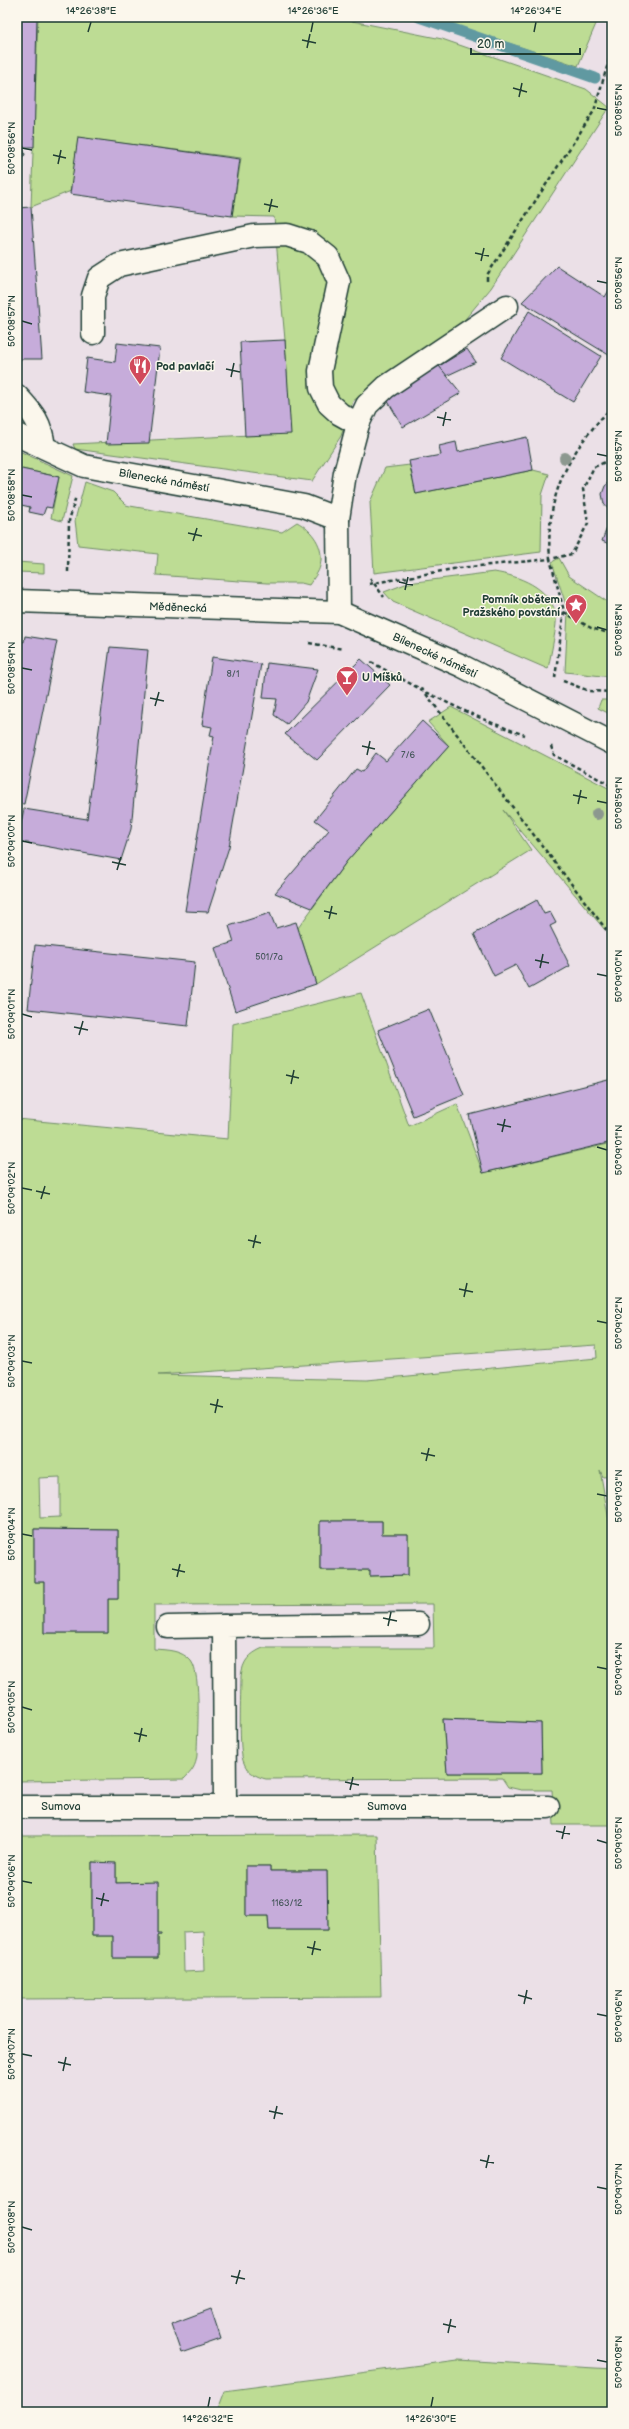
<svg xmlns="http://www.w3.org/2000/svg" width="629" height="2429" font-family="'Balsamiq Sans',sans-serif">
  <rect width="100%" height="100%" fill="#ebe0e7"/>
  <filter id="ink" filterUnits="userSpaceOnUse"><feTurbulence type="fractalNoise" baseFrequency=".025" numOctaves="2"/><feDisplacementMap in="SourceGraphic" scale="8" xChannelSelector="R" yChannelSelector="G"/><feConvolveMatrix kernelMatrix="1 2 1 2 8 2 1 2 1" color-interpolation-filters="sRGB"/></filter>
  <g filter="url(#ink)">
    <g fill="#bddc94" stroke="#6e8c64" fill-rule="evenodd">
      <polygon points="38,17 342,19 442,39 586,89 609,107 491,288 456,330 353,401 341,436 312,481 75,449 73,444 290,433 285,340 274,217 232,216 241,158 79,138 71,191 31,207"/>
      <polygon points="430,17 599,17 578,66"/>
      <polygon points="17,450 73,476 62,521 51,518 59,477 17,468"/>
      <polygon points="410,465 416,494 533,470 549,474 542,495 541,552 374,573 370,502 385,468"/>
      <path d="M85 482 113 492 126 505 130 506 282 532 297 522C312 530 325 547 320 566 319 572 313 579 309 585L301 583H267L156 575 158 554 78 545 75 520Z"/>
      <polygon points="559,558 569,576 612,605 612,677 565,672 568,611 552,562"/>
      <polygon points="17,562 44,564 44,573 17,572"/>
      <path d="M494 572C519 576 549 587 556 614 558 623 550 658 548 669L393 602 384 592 408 583Z"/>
      <polygon points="601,700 612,700 612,715 598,708"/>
      <polygon points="451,707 612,790 612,926 605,930 503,810 531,850 316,984 298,928 347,861 449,746 428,722"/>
      <path d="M361 993 409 1126 457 1104 483 1173 612 1143V1476L603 1477 600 1470 612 1538V1825H554L552 1790H521L508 1787 502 1778 266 1779C257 1777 247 1772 244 1763 238 1752 241 1693 241 1676 243 1661 249 1654 263 1648H434L433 1604 154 1605V1649C167 1650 182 1650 191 1661 202 1675 197 1735 197 1755 196 1766 192 1771 184 1779L17 1781V1119L228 1139 233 1024ZM596 1345 597 1358 367 1380 158 1375ZM60 1477V1517L40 1518 39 1478ZM320 1521H382V1534H408V1575L370 1576V1570H320ZM34 1529 118 1530V1599H108V1633H44V1582H34ZM443 1719 541 1723 542 1773H447Z"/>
      <path d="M377 1835 381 1997 17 1999V1836ZM92 1862 116 1864V1883H158V1933L161 1935H158V1958H113V1936H92ZM246 1866H270V1871H327L328 1930H269L268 1916H246ZM203 1931 204 1971 184 1972 183 1932Z"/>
      <polygon points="458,2360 612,2369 612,2412 216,2412 224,2391"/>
    </g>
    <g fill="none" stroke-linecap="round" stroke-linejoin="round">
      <polyline stroke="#6099a1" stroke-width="11" points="419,17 595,78"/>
    </g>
    <g fill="#c6acda" stroke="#1f3d34">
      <polygon points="17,17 37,17 34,147 23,147 25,155 17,160"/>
      <polygon points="78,137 240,159 232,216 70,194"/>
      <polygon points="31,207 42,359 17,359 17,208"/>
      <polygon points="557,266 605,297 612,285 612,357 522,302"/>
      <polygon points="529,311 601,356 573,402 501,358"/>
      <polygon points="285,340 291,434 245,436 240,342"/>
      <polygon points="117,343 160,348 149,443 106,444 111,396 83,392 87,358 115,362"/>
      <polygon points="467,349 476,362 446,376 439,366"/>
      <polygon points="439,366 461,393 403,427 386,398"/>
      <polygon points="527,437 533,470 416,494 409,461 441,455 439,446 456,442 458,452"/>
      <polygon points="17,468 59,477 52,508 46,507 43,515 29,512 30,507 17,504"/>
      <polygon points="612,480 612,545 602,541 611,517 607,515 609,510 604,504 602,494 605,486"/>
      <polygon points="25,636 57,641 24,804 17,803 17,640 24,642"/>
      <polygon points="110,647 148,650 131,829 121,860 17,841 24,809 87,819"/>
      <polygon points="212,657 261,664 229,847 208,912 185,911 214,736 210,735 212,727 202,725"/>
      <polygon points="361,659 390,685 317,760 285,734"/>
      <polygon points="267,663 318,669 306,702 287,724 274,715 277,699 263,698"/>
      <polygon points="422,721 449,746 347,861 312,908 275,893 329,830 315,820 356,769 362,772 376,753 386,761"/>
      <polygon points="537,900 544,914 550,912 556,923 550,926 570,966 529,989 516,965 494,976 474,934"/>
      <polygon points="270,913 276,928 296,922 316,984 235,1011 215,948 234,942 229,926"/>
      <polygon points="35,945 195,962 188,1026 28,1009"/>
      <polygon points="429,1009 464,1095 413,1116 378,1030"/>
      <polygon points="612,1079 612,1142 483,1173 469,1115"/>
      <polygon points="320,1521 382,1521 382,1534 408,1534 408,1575 370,1576 370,1570 320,1570"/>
      <polygon points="34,1529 118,1530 118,1599 108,1599 108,1633 44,1633 44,1582 34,1582"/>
      <polygon points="443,1719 541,1723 542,1773 447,1773"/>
      <polygon points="92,1862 116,1863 116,1883 158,1882 158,1933 161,1933 161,1935 158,1935 158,1958 113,1958 113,1936 92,1936"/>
      <polygon points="246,1866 270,1866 270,1871 327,1871 328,1930 269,1930 268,1916 246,1916"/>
      <polygon points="211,2309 221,2339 181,2353 171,2324"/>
    </g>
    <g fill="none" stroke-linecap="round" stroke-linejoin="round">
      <g stroke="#1f3d34" stroke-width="25">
        <g id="minor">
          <polyline points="93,333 93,296 99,278 119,265 254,236 287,235 309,242 328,257 339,282 320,371 321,388 329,404 340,414 358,424"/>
          <path d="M17 396C34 414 41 423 44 447"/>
          <polyline points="17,435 84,466 304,506 338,519"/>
          <polyline points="17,601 339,612 460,665 612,743"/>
          <polyline points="339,612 338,519 345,473 358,424 367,405 386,387 507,306"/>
          <polyline points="168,1627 224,1626"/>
          <polyline points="225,1806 224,1626 418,1624"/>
          <polyline points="17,1807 548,1807"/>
        </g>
      </g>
      <g stroke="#1f3d34" stroke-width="2.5" stroke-dasharray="4 3" stroke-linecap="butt">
        <polyline points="487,281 487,275 594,111 612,50"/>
        <polyline points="68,572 69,521 76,496"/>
        <polyline points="370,578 384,597"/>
        <path d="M369 584 459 568 550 559C545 496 568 452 612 407"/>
        <polyline points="564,612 591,628 612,634"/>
        <polyline points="309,643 343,649"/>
        <path d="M371 662C421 690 471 717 525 735"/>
        <polyline points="555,678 564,611 550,559 572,554 588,523 583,489 594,467 612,459"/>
        <polyline points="563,681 589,691 612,692"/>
        <polyline points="426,694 612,937"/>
        <polyline points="551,746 554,755 612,786"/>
      </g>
      <use href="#minor" stroke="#fbf7ec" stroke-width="22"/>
    </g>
    <g fill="#8c988f">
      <circle cx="565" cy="458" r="6"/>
      <circle cx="597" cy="814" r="6"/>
    </g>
  </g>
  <path fill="none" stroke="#1f3d34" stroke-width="1.5" d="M88 32 91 22M311 32 313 22M534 32 536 22M302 40 316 43M307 48 310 34M513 88 527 92M519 97 522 83M597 108 607 110M22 148 32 150M53 155 66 158M58 164 61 150M264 204 278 207M269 212 272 199M475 253 489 256M481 261 484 248M597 281 607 283M22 321 32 324M226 369 240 372M231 377 234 363M437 417 451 420M443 426 446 412M597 454 607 456M22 495 32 497M188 533 202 536M193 541 197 528M399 582 413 585M405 590 408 577M597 627 607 630M22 668 32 670M150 698 164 701M155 706 159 692M362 746 375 749M367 755 370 741M573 795 587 798M597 801 607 803M578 804 581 790M22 841 32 843M112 862 126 865M117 870 121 857M324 911 337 914M329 919 332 906M535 960 549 963M540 968 543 954M597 974 607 976M22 1014 32 1017M74 1027 88 1030M79 1035 83 1021M286 1075 299 1078M291 1084 294 1070M497 1124 511 1127M502 1132 505 1119M597 1147 607 1150M22 1188 32 1190M36 1191 50 1194M41 1199 45 1186M248 1240 261 1243M253 1248 256 1235M459 1289 473 1292M464 1297 467 1283M597 1321 607 1323M22 1361 32 1363M210 1404 223 1407M215 1413 218 1399M421 1453 435 1456M426 1461 429 1448M597 1494 607 1496M22 1534 32 1536M172 1569 185 1572M177 1577 180 1564M383 1618 397 1621M388 1626 391 1612M597 1667 607 1669M22 1707 32 1710M134 1733 147 1736M139 1742 142 1728M345 1782 359 1785M350 1790 353 1777M556 1831 570 1834M562 1839 565 1826M597 1840 607 1843M22 1881 32 1883M96 1898 109 1901M101 1906 104 1893M307 1947 321 1950M312 1955 315 1941M518 1995 532 1999M524 2004 527 1990M597 2014 607 2016M22 2054 32 2056M58 2062 71 2065M63 2071 66 2057M269 2111 283 2114M274 2119 277 2106M480 2160 494 2163M486 2168 489 2155M597 2187 607 2189M22 2227 32 2230M231 2276 245 2279M236 2284 240 2270M443 2324 456 2327M448 2333 451 2319M597 2360 607 2362M208 2407 210 2397M431 2407 433 2397"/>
  <defs>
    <g id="restaurant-pin" transform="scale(1.15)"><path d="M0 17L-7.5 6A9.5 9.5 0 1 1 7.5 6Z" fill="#d1495b" stroke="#fbf7ec"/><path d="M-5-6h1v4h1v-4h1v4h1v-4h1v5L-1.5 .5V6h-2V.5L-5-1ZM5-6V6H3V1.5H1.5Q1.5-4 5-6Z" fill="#fff"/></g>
    <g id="sight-pin" transform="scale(1.15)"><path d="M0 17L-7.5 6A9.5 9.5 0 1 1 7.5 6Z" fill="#d1495b" stroke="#fbf7ec"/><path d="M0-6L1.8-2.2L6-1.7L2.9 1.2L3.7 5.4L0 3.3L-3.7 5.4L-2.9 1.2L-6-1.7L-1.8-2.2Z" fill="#fff"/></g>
    <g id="bar-pin" transform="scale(1.15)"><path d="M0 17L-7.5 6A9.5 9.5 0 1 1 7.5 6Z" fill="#d1495b" stroke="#fbf7ec"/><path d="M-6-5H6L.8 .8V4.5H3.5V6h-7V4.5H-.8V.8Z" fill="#fff"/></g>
  </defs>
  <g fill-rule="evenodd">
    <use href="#restaurant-pin" x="140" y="366"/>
    <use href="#sight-pin" x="576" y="605"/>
    <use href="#bar-pin" x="347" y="677"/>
  </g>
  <g text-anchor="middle" stroke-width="3" stroke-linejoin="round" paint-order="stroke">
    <g font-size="9" fill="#49595e">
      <text x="233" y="677">8/1</text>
      <text x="408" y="758">7/6</text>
      <text x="269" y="960">501/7a</text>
      <text x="287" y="1906">1163/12</text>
    </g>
    <g font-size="11" font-weight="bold" fill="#1f3d34" stroke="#fbf7ec" text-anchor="start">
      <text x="156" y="370">Pod pavlačí</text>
      <text x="560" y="603" text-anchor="end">Pomník obětem<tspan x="560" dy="13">Pražského povstání</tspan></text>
      <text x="362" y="681">U Míšků</text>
    </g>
    <g font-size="11" fill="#1f3d34" stroke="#fbf7ec">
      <text transform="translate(164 480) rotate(10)" y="4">Bílenecké náměstí</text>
      <text transform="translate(178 607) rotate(2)" y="4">Měděnecká</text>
      <text transform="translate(435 655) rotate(25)" y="4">Bílenecké náměstí</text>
      <text x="61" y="1810">Sumova</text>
      <text x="387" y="1810">Sumova</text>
    </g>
  </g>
  <rect width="629" height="2429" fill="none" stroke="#fbf7ec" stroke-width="44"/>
  <path d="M471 48v6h109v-6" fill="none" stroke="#1f3d34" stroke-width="2"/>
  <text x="477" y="48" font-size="12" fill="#1f3d34" stroke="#fbf7ec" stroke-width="3" paint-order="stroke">20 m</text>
  <rect x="22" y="22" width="585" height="2385" fill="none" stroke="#1f3d34" stroke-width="1.5"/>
  <g font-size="10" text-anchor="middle" fill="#1f3d34">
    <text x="91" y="14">14°26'38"E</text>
    <text x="313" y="14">14°26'36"E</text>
    <text x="536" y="14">14°26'34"E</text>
    <text transform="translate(618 110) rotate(-90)" y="4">50°08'55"N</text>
    <text transform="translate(11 148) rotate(-90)" y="4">50°08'56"N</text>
    <text transform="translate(618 283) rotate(-90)" y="4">50°08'56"N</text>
    <text transform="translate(11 321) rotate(-90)" y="4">50°08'57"N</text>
    <text transform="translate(618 456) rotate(-90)" y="4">50°08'57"N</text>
    <text transform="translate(11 495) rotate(-90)" y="4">50°08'58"N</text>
    <text transform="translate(618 630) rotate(-90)" y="4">50°08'58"N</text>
    <text transform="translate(11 668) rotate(-90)" y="4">50°08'59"N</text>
    <text transform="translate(618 803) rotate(-90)" y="4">50°08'59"N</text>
    <text transform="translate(11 841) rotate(-90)" y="4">50°09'00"N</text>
    <text transform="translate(618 976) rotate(-90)" y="4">50°09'00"N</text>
    <text transform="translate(11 1014) rotate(-90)" y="4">50°09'01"N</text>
    <text transform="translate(618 1150) rotate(-90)" y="4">50°09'01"N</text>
    <text transform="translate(11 1188) rotate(-90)" y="4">50°09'02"N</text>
    <text transform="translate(618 1323) rotate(-90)" y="4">50°09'02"N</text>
    <text transform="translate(11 1361) rotate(-90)" y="4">50°09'03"N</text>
    <text transform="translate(618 1496) rotate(-90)" y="4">50°09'03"N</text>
    <text transform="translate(11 1534) rotate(-90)" y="4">50°09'04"N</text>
    <text transform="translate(618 1669) rotate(-90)" y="4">50°09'04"N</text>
    <text transform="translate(11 1707) rotate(-90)" y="4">50°09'05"N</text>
    <text transform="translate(618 1843) rotate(-90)" y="4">50°09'05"N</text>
    <text transform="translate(11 1881) rotate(-90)" y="4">50°09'06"N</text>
    <text transform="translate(618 2016) rotate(-90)" y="4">50°09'06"N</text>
    <text transform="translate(11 2054) rotate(-90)" y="4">50°09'07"N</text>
    <text transform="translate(618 2189) rotate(-90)" y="4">50°09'07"N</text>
    <text transform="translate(11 2227) rotate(-90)" y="4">50°09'08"N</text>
    <text transform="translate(618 2362) rotate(-90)" y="4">50°09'08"N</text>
    <text x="208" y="2422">14°26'32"E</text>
    <text x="431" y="2422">14°26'30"E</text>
  </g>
</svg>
